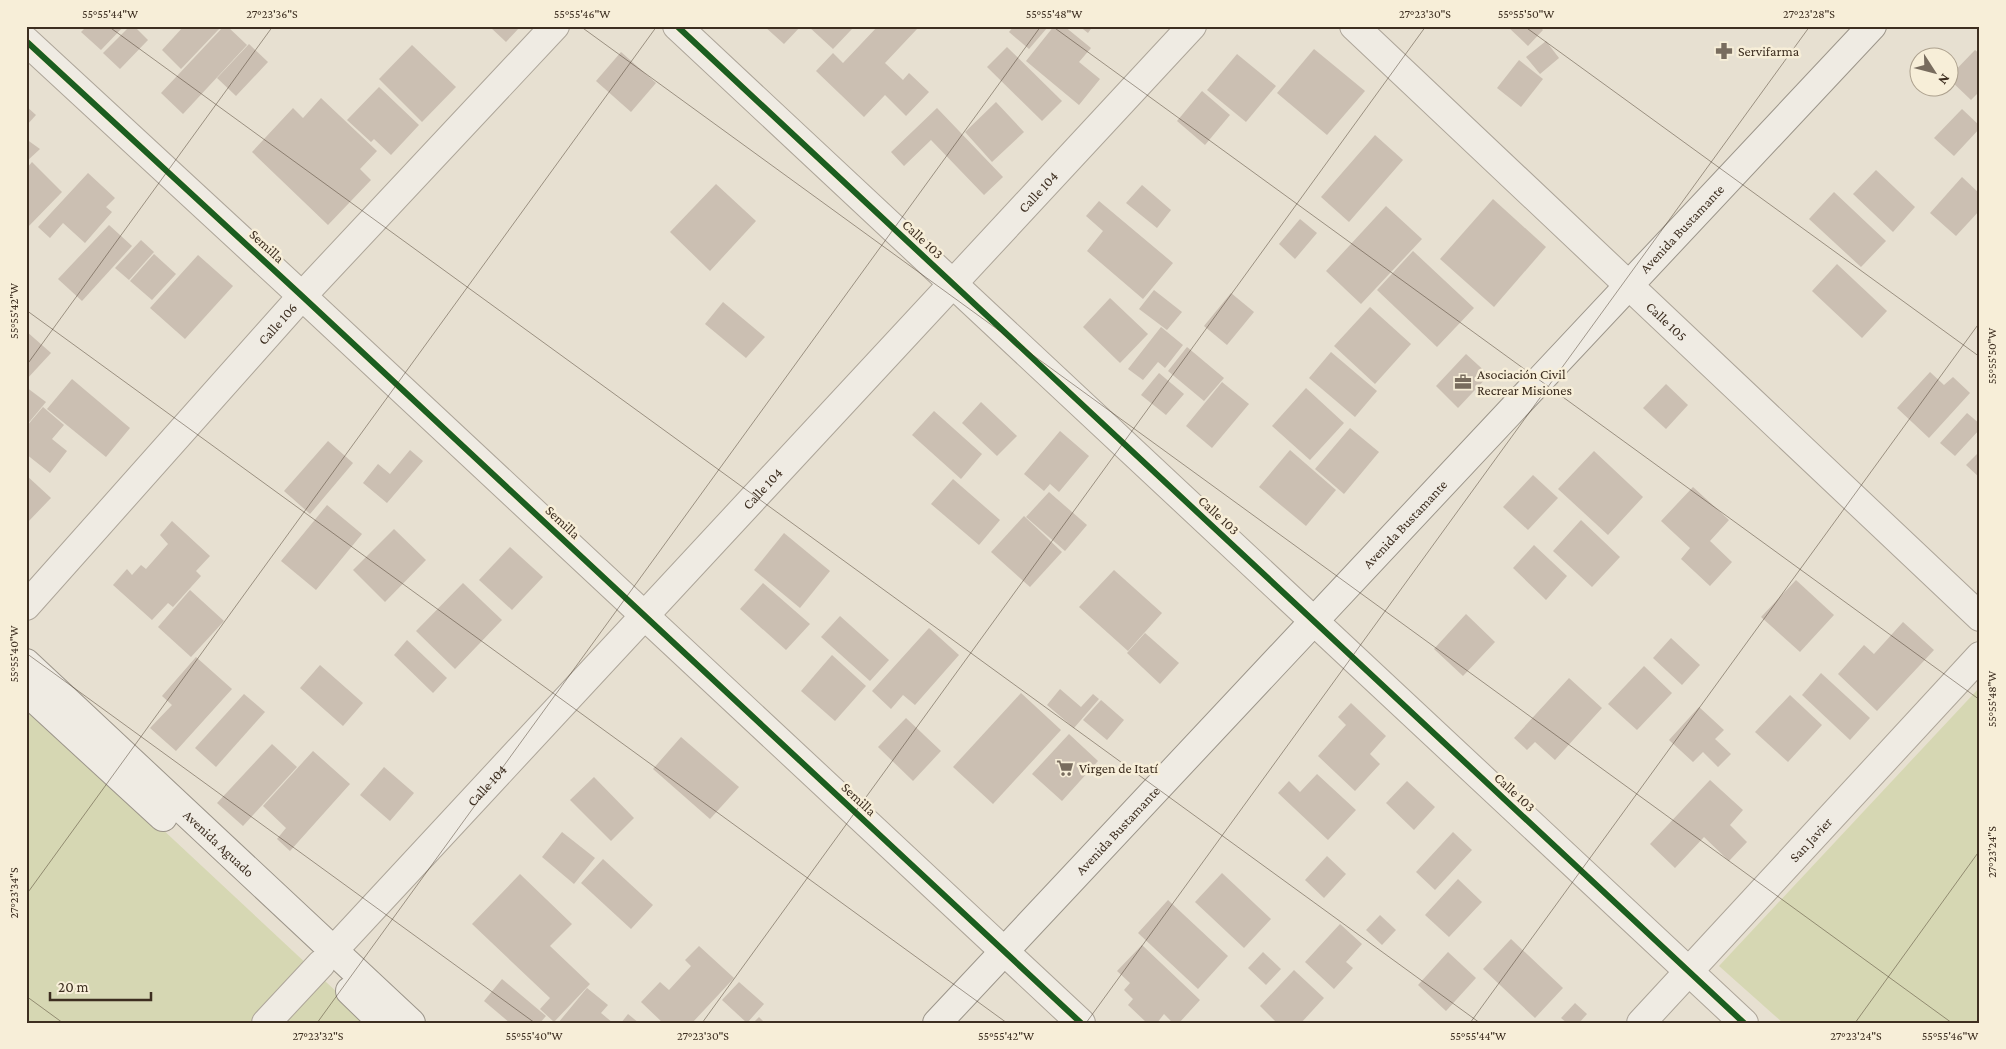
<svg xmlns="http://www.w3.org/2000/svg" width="2006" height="1049" font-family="'Crimson Pro',serif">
  <rect width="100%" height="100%" fill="#e7e0d1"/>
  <g fill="#d6d7b3">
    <polygon points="1980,687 1980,1023 1783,1023 1719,966"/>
    <polygon points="26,702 370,1023 26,1023"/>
  </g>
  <g fill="#cbbfb2">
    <polygon points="87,26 124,26 101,50 81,32"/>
    <polygon points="130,26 134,26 148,40 120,69 103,53"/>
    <polygon points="184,26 218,26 220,28 181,69 162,50"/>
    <polygon points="224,26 227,26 247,45 183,114 161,93"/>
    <polygon points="489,26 521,26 506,42"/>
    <polygon points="764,26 801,26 784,44"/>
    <polygon points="808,26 849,26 852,29 833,49"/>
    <polygon points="878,26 915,26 917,29 885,63 903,80 909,73 929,92 906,116 885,95 864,117 816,71 833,53 843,63"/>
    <polygon points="1014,26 1045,26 1047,28 1029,49 1009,32"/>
    <polygon points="1054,26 1064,26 1091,48 1079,62 1100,79 1079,105 1026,61"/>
    <polygon points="1079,26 1093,26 1088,33"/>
    <polygon points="1507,26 1539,26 1543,30 1528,46"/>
    <polygon points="1546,41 1559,58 1540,74 1526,57"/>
    <polygon points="249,44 268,62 236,96 217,78"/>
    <polygon points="412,45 456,87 422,122 379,79"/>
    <polygon points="1007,47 1062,101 1042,121 987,67"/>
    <polygon points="1314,49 1365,91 1327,135 1277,93"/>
    <polygon points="1975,50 1980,54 1980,91 1971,100 1948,78"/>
    <polygon points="621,52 656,83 631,112 596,81"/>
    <polygon points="1237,54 1276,86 1246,122 1207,90"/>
    <polygon points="1519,60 1543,79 1521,107 1497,88"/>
    <polygon points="379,87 419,125 391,155 374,139 371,142 347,120"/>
    <polygon points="1202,91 1230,115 1205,145 1177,121"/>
    <polygon points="321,98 377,151 360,169 371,180 328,225 252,152 293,108 303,118"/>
    <polygon points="996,102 1024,132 992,162 965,132"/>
    <polygon points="26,106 36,115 26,126"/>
    <polygon points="937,108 1003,177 984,195 931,140 904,166 891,152"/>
    <polygon points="1962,109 1980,126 1980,128 1954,156 1934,138"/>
    <polygon points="1375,135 1403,160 1349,222 1321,197"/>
    <polygon points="26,139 40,149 26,162"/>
    <polygon points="32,162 62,192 26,229 26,169"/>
    <polygon points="1876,170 1915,207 1893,232 1853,194"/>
    <polygon points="88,173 115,198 106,207 112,212 85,243 63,223 50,238 38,227"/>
    <polygon points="1962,177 1980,194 1980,210 1956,236 1930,213"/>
    <polygon points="716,184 756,221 710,271 670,232"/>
    <polygon points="1142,185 1171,210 1157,228 1126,203"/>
    <polygon points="1834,192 1886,241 1861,267 1809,219"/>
    <polygon points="1493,199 1546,247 1494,307 1440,259"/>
    <polygon points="1099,201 1173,263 1143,299 1087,251 1103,231 1086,216"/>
    <polygon points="1386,206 1422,239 1361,304 1326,271"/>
    <polygon points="1300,219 1317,233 1295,259 1279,244"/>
    <polygon points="109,225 132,246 82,301 58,279"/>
    <polygon points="141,240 154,252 129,280 115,268"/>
    <polygon points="1413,251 1474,308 1437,347 1377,290"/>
    <polygon points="154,254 176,274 152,300 130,281"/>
    <polygon points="198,255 233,286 185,339 150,308"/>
    <polygon points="1837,264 1887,311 1862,338 1812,291"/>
    <polygon points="1154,290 1182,312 1167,330 1139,309"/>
    <polygon points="1231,293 1254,312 1227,345 1204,326"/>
    <polygon points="1110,298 1148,334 1120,363 1083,327"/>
    <polygon points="723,302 765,337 746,358 705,324"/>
    <polygon points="1370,307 1411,344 1375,384 1334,346"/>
    <polygon points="1161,327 1183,345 1165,368 1158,362 1143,380 1128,369"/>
    <polygon points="26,331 51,353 26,380"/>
    <polygon points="1187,347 1224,378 1204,401 1168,371"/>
    <polygon points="1331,352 1377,391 1355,417 1309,378"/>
    <polygon points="1466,354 1489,375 1458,408 1436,386"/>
    <polygon points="1930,372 1944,385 1953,377 1970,393 1929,438 1897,408"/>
    <polygon points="1159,373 1184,394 1166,415 1141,395"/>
    <polygon points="72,379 130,428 106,457 47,409"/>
    <polygon points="1222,382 1249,404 1212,448 1186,426"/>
    <polygon points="1666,384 1688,405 1666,429 1643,408"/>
    <polygon points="26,387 46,402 26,426"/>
    <polygon points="1306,388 1344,423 1310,460 1272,426"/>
    <polygon points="981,402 1017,436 997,456 962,423"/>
    <polygon points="43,407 64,425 52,439 67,451 50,473 26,454 26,427"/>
    <polygon points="934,411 982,454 961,479 912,435"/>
    <polygon points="1967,413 1980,424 1980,429 1955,456 1940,443"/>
    <polygon points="1350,428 1379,452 1344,494 1315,469"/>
    <polygon points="1060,431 1089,456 1059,492 1050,484 1044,491 1024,474"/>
    <polygon points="328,441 353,463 310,514 284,491"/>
    <polygon points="410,450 423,461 387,503 363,483 378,464 390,474"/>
    <polygon points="1290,450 1336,490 1306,526 1259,487"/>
    <polygon points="1594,451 1643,497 1608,535 1558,489"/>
    <polygon points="1980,451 1980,478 1966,465"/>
    <polygon points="26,475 51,498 26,524"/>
    <polygon points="1533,475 1558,498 1528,530 1503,507"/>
    <polygon points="953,479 1000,520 979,545 931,504"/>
    <polygon points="1693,487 1729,520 1710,541 1732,562 1710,586 1681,559 1690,548 1661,521"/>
    <polygon points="1049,492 1087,525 1065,551 1026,517"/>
    <polygon points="327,505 362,534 316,590 281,561"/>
    <polygon points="1024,516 1062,552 1030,587 991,552"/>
    <polygon points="1581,520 1620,557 1592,587 1553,551"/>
    <polygon points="172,521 210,556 196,571 201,576 173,607 168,603 152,620 113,585 127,569 132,575 141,565 146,569 168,544 160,535"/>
    <polygon points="394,529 426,560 385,602 353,570"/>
    <polygon points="784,533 830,571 800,608 754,570"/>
    <polygon points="1534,545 1567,576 1546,600 1513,568"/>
    <polygon points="510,547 543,577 512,610 479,580"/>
    <polygon points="1114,570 1162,613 1128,651 1079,607"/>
    <polygon points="1796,580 1834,615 1800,652 1761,617"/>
    <polygon points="463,583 502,620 455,669 416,631"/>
    <polygon points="763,583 810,624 786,650 740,609"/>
    <polygon points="190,590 224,621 191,657 158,627"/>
    <polygon points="1466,614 1495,642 1463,676 1434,649"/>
    <polygon points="840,616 889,660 870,681 821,637"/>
    <polygon points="1903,622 1934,650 1877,711 1838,674 1864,645 1874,654"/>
    <polygon points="929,628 959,655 915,705 903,695 891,709 872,691"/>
    <polygon points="1145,633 1179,663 1160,684 1127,653"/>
    <polygon points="1671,638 1700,665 1682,685 1653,658"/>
    <polygon points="407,640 447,678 433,693 394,655"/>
    <polygon points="832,655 866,686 835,721 801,691"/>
    <polygon points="196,657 232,689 176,751 150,728 172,705 162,696"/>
    <polygon points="320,665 363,703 343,726 300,688"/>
    <polygon points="1644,666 1672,693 1637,730 1608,704"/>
    <polygon points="1821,673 1870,718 1850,740 1802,695"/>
    <polygon points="1569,678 1602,708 1555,760 1535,742 1527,750 1514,738"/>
    <polygon points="1060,689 1081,707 1093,694 1099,699 1074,728 1047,705"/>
    <polygon points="1021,693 1061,730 993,804 953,767"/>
    <polygon points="244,694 265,712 216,767 195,748"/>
    <polygon points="1790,695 1822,725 1788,762 1755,732"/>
    <polygon points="1101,700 1124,720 1107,740 1083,720"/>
    <polygon points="1351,703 1386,736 1370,754 1380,764 1355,791 1318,756 1346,725 1338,717"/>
    <polygon points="1699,707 1724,730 1715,739 1731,754 1718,767 1703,752 1693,762 1669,740"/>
    <polygon points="906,718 941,751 913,781 878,747"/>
    <polygon points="1069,734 1098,761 1062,801 1032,774"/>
    <polygon points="681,737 739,787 710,819 653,769"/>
    <polygon points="272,744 297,767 243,826 217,803"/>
    <polygon points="313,751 350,784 290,851 277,839 286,828 263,806"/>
    <polygon points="384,767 414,793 390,821 360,795"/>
    <polygon points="1317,774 1356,810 1328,840 1278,793 1289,781 1300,792"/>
    <polygon points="594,777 634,818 611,841 570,800"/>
    <polygon points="1710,780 1743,810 1730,825 1747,842 1729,861 1704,837 1675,868 1650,844"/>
    <polygon points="1407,781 1435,807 1414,830 1386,803"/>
    <polygon points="562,832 595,858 574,884 542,857"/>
    <polygon points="1453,832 1472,850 1435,890 1416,872"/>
    <polygon points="1327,856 1346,874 1324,898 1305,880"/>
    <polygon points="603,859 653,905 631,929 581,883"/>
    <polygon points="1222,873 1271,919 1244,948 1195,902"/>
    <polygon points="520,874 572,924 550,946 590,984 554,1022 540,1009 550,998 472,924"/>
    <polygon points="1458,879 1482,902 1449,937 1425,915"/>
    <polygon points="1168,900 1228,956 1198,989 1138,933"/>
    <polygon points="1380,915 1396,930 1382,945 1366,930"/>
    <polygon points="1340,924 1362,944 1346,962 1353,968 1334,989 1305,962"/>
    <polygon points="1511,939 1563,988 1535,1018 1483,969"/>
    <polygon points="1142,945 1200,1000 1179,1023 1173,1023 1164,1014 1157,1023 1147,1023 1128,1005 1133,999 1124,990 1130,983 1117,971"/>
    <polygon points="699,946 734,978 692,1023 663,1023 641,1002 660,982 669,990 691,966 685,960"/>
    <polygon points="1263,952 1281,969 1266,985 1248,968"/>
    <polygon points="1448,952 1476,978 1446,1011 1418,985"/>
    <polygon points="1294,970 1324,998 1301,1023 1277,1023 1260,1006"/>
    <polygon points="502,979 546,1016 540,1023 510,1023 484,1001"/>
    <polygon points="739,982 764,1004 747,1023 722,1000"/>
    <polygon points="587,988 608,1005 601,1013 613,1023 558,1023"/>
    <polygon points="1575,1003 1587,1014 1579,1023 1567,1023 1561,1018"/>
    <polygon points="628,1014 639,1023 621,1023"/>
    <polygon points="759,1017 765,1023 753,1023"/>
  </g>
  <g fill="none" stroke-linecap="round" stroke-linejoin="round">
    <g stroke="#ada599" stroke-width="30">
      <g id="minor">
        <polyline points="677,26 1744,1023"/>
        <path id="s1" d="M1354 26 1980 617"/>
        <polyline points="26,41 302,296 1081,1023"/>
        <path id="s2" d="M26 606 302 296 555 26"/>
        <path id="s3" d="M333 951 1192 26"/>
        <polyline points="266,1023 321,964"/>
        <path id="s4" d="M1641 1023 1980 656"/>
      </g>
    </g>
    <g stroke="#9c958a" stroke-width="30">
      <g id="secondary">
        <path id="s5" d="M26 663 411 1023"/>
        <polyline points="26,691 163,817"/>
        <polyline points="350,991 383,1023"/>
        <path id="s6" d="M937 1023 1872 26"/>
      </g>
    </g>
    <use href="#minor" stroke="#efebe3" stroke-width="28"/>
    <use href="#secondary" stroke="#efebe3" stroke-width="28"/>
    <g stroke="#f7eed8" stroke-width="9">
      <g id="cycleway">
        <polyline points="677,26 1744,1023"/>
        <polyline points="26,41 302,296 1081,1023"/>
      </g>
    </g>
    <use href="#cycleway" stroke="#1b5e20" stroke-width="6"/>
  </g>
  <path fill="none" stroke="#3d2e20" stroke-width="1" stroke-opacity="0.45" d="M108 26 1480 1023M580 26 1952 1023M1052 26 1980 700M1524 26 1980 357M26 310 1007 1023M26 366 273 26M26 653 535 1023M26 895 657 26M26 996 63 1023M317 1023 1041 26M702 1023 1426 26M1086 1023 1810 26M1470 1023 1980 322M1855 1023 1980 850"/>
  <defs>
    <g id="pharmacy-bare" transform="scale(1.35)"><path d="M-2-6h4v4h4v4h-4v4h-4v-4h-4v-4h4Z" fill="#786c5e" stroke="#f7eed8" stroke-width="2.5" paint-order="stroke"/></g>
    <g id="office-bare" transform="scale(1.35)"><path d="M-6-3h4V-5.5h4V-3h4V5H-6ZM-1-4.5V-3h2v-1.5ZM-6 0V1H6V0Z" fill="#786c5e" stroke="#f7eed8" stroke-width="2.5" paint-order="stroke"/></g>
    <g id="supermarket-bare" transform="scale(1.35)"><path d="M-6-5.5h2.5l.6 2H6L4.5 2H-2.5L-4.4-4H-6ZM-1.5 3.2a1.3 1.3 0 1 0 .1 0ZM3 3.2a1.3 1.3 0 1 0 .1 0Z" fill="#786c5e" stroke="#f7eed8" stroke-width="2.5" paint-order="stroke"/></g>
  </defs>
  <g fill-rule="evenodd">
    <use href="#pharmacy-bare" x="1724" y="51"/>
    <use href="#office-bare" x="1463" y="382"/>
    <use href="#supermarket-bare" x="1065" y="768"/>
  </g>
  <g text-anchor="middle" stroke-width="5" stroke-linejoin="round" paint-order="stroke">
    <g font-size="14" fill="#3d2e20" stroke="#f7eed8" text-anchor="start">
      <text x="1738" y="56">Servifarma</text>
      <text x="1477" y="379">Asociación Civil<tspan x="1477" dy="16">Recrear Misiones</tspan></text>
      <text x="1079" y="773">Virgen de Itatí</text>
    </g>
    <g font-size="14" fill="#3d2e20" stroke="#f7eed8">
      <text dy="5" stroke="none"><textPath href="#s3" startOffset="1036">Calle 104</textPath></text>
      <text dy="5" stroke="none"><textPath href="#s6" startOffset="1089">Avenida Bustamante</textPath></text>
      <text transform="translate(923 239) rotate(43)" y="5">Calle 103</text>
      <text transform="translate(267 246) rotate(43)" y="5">Semilla</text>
      <text dy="5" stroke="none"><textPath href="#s1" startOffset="430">Calle 105</textPath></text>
      <text dy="5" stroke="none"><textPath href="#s2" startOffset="378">Calle 106</textPath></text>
      <text dy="5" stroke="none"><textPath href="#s3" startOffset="631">Calle 104</textPath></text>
      <text transform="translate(1219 515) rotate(43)" y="5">Calle 103</text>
      <text transform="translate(563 522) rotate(43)" y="5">Semilla</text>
      <text dy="5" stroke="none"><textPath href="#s6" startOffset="684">Avenida Bustamante</textPath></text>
      <text dy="5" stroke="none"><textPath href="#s3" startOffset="226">Calle 104</textPath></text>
      <text transform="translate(1515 792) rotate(43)" y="5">Calle 103</text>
      <text transform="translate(859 799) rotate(43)" y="5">Semilla</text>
      <text dy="5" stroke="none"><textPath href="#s6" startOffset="264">Avenida Bustamante</textPath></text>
      <text dy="5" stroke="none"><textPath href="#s4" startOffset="250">San Javier</textPath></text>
      <text dy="5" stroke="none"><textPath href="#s5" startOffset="264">Avenida Aguado</textPath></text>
    </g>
  </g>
  <rect width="2006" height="1049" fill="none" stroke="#f7eed8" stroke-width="55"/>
  <g transform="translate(1934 72) rotate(126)"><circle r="24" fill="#f7eed8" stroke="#ada18e"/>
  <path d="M0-4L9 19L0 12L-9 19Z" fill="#786c5e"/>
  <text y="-8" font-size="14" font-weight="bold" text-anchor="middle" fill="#3d2e20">N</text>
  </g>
  <path d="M50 992v8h101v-8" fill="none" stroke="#3d2e20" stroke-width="2.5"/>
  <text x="58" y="992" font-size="15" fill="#3d2e20" stroke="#f7eed8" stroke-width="4" paint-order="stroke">20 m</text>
  <rect x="28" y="28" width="1950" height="994" fill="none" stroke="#3d2e20" stroke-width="2"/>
  <g font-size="12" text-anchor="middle" fill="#3d2e20">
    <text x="110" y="18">55°55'44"W</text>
    <text x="272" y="18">27°23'36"S</text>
    <text x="582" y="18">55°55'46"W</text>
    <text x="1054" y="18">55°55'48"W</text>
    <text x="1425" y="18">27°23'30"S</text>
    <text x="1526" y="18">55°55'50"W</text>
    <text x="1809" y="18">27°23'28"S</text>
    <text transform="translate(14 311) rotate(-90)" y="4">55°55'42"W</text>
    <text transform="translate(1992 356) rotate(-90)" y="4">55°55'50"W</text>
    <text transform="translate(14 654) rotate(-90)" y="4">55°55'40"W</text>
    <text transform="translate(1992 699) rotate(-90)" y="4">55°55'48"W</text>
    <text transform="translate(1992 852) rotate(-90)" y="4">27°23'24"S</text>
    <text transform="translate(14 893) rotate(-90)" y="4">27°23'34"S</text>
    <text x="318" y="1040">27°23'32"S</text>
    <text x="534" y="1040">55°55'40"W</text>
    <text x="703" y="1040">27°23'30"S</text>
    <text x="1006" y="1040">55°55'42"W</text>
    <text x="1478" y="1040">55°55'44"W</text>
    <text x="1856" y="1040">27°23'24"S</text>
    <text x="1950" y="1040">55°55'46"W</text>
  </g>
</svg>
